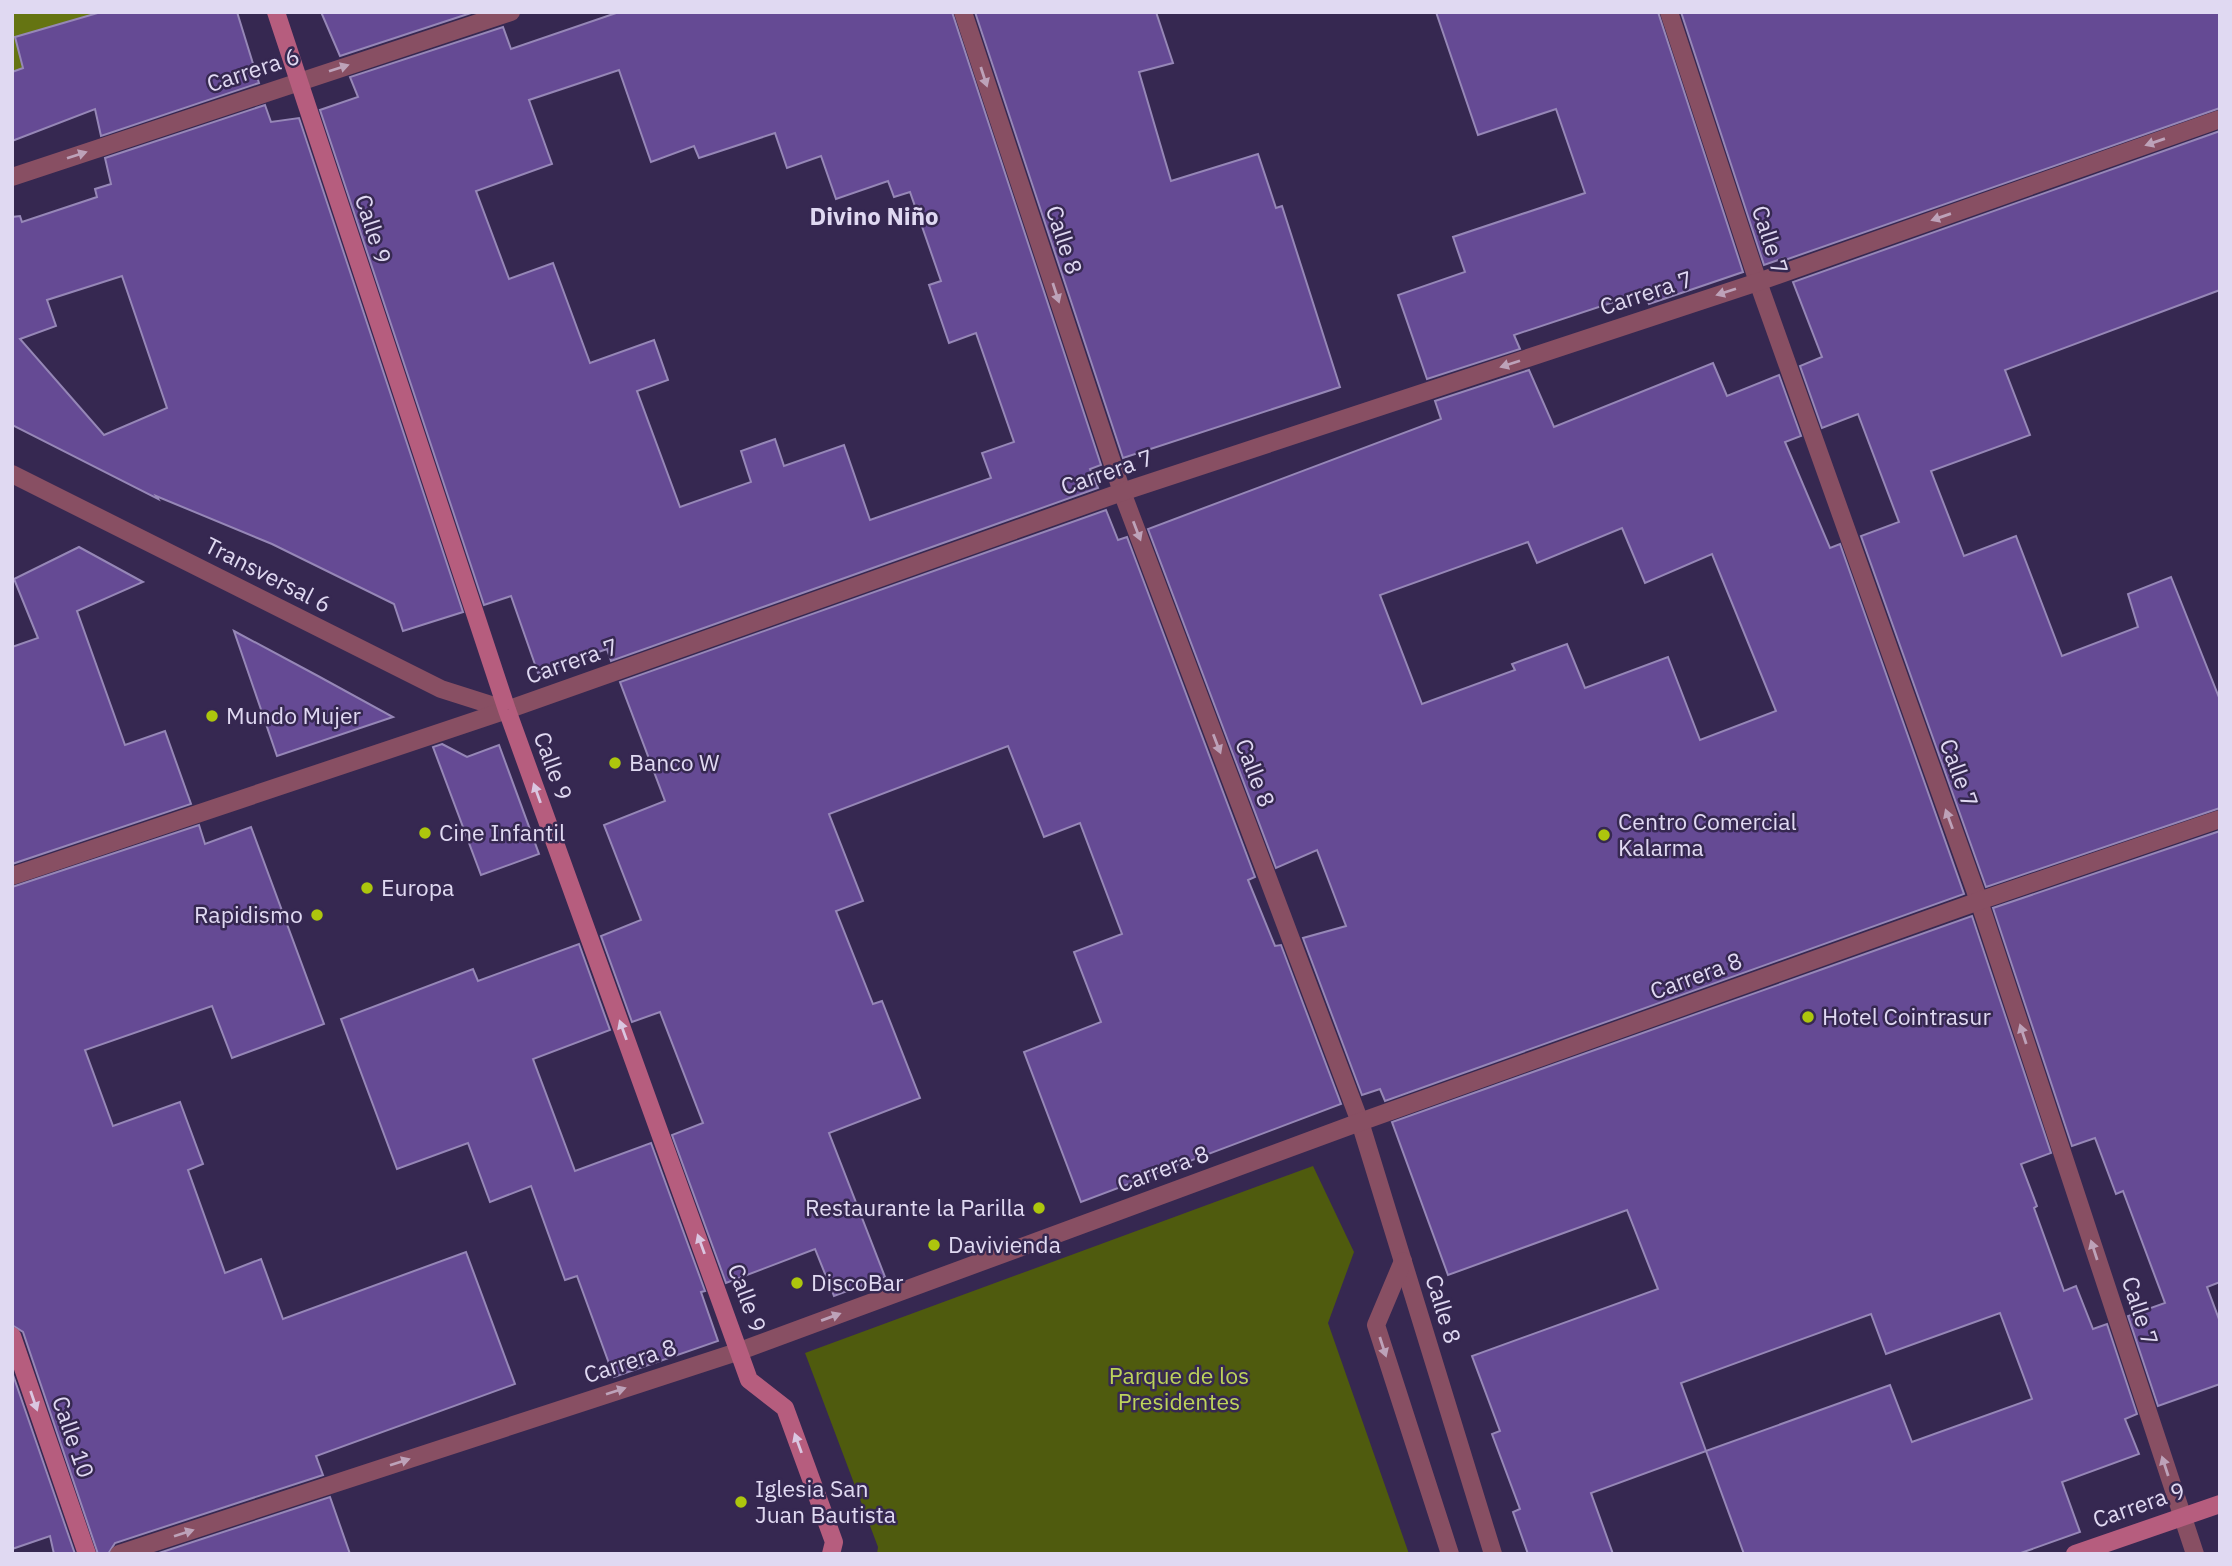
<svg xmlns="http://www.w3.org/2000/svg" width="2232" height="1566" font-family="'IBM Plex Sans',sans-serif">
  <rect width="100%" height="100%" fill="#362851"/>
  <polygon fill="#4f5b0e" points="1313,1166 1354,1252 1328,1323 1409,1554 877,1554 878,1547 805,1353"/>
  <polygon fill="#657412" points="12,12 101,12 15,37 23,68 12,72"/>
  <g fill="#654a94" stroke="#9687b7" stroke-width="2" fill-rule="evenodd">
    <polygon points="101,12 237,12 259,83 101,136 95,109 12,141 12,72 23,68 15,37"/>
    <polygon points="321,12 474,12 340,56"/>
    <path d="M619 12H952L1101 465 1090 469 1098 488 611 661 607 649 538 673 511 596 484 605 320 110 358 97 350 77 503 27 511 49ZM619 70 651 162 694 146 699 158 775 133 787 168 821 156 836 199 888 181 894 197 910 192 941 281 929 285 949 343 976 333 1014 442 982 453 991 478 870 520 844 445 784 466 775 439 741 451 751 482 680 507 637 391 668 380 654 340 590 363 553 263 509 279 476 191 552 164 529 100Z"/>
    <polygon points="975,12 1156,12 1173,63 1139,72 1171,181 1258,154 1276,208 1282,206 1340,387 1123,458"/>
    <polygon points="1436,12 1658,12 1743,272 1649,304 1644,292 1514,335 1520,349 1427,379 1398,295 1465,272 1453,237 1585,193 1556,109 1478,135"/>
    <polygon points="1681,12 2220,12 2220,108 1785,260 1784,258 1764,265"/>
    <path d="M265 105 271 122 299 118 463 612 403 631 394 604 272 544 156 496 158 499 12 425V217L20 216 22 222 97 197 95 189 111 184 105 158ZM122 276 167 408 104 435 20 339 56 326 47 300Z"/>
    <polygon points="2220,131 2220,290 2005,370 2030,435 1931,471 1964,556 2016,536 2062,656 2138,627 2128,594 2171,577 2220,700 2220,808 1986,887 1861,536 1899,522 1858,414 1822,428 1800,366 1822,357 1793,282"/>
    <path d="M1713 363 1727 396 1779 375 1801 436 1785 442 1830 548 1840 544 1964 894 1385 1101 1380 1089 1362 1095 1303 938 1346 926 1317 850 1276 868 1148 529 1441 419 1435 401 1529 370 1554 427ZM1622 528 1645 583 1712 554 1776 711 1700 740 1668 657 1585 688 1567 644 1512 664 1515 670 1422 704 1380 595 1528 542 1537 563Z"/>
    <polygon points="1106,510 1118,540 1127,537 1255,877 1248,880 1275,946 1281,945 1341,1104 1081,1202 1024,1052 1101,1022 1074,952 1122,934 1080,823 1044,837 1008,746 829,814 863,901 836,911 873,1004 882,1001 920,1098 829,1133 885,1277 834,1296 815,1249 726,1283 672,1135 703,1123 660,1012 632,1022 601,936 641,920 604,825 665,801 620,682"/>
    <polygon points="79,547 143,582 77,611 125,745 165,731 191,804 12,864 12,647 38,638 14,579"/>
    <polygon points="234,631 318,676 393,717 277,756"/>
    <polygon points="442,744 467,757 499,745 539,854 481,875 433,747"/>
    <polygon points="199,825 205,844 251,827 324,1024 232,1058 212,1006 85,1050 113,1126 180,1102 203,1164 188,1170 225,1273 261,1259 283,1319 466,1252 515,1384 316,1456 323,1475 115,1543 108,1554 98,1554 23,1332 12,1325 12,887"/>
    <polygon points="2220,831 2220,1282 2207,1287 2220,1322 2220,1384 2158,1406 2128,1316 2165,1303 2123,1191 2116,1194 2095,1138 2072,1146 1993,908"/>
    <path d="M1972 916 2051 1153 2021 1164 2037 1206 2034 1208 2064 1291 2076 1286 2093 1329 2107 1324 2137 1414 2125 1419 2139 1454 2062 1482 2080 1532 2018 1554H1744L1706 1451 1591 1493 1613 1554H1528L1513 1512 1520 1509 1492 1434 1500 1431 1472 1356 1658 1289 1627 1210 1448 1275 1392 1122ZM2000 1313 2032 1399 1912 1442 1890 1385 1706 1451 1681 1383 1871 1314 1886 1354Z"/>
    <polygon points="579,944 610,1030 533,1059 575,1171 651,1143 705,1291 701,1292 718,1341 614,1377 577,1276 565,1280 531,1186 490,1202 468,1143 397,1169 341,1019 473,969 478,981"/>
    <polygon points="12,1372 75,1554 54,1554 50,1536 12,1549"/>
    <polygon points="330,1497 350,1554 156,1554"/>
  </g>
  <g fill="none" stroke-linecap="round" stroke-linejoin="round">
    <g stroke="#884f63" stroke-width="18">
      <polyline points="963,12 1122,492 1360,1122 1493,1554"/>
      <polyline points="1669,12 1758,282 1979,901 2195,1554"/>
      <polyline points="12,177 511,12"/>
      <polyline points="12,474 441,689 507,710"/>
      <polyline points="12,876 507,710 1122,492 1758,282 2220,119"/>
      <polyline points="1403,1261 1376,1325 1450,1554"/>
      <polyline points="119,1554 740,1351 1360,1122 1979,901 2220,819"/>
    </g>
    <g stroke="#b65d7e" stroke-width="18">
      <polyline points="276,12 507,710 749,1380 785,1408 834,1542 831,1554"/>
      <polyline points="12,1336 87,1554"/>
      <polyline points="2075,1554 2220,1504"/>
    </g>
  </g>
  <defs><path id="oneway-solid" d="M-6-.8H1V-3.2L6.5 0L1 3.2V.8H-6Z" transform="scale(1.75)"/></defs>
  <g fill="#bda2b9">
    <use href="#oneway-solid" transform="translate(339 68) rotate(-18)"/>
    <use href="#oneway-solid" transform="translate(984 77) rotate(72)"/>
    <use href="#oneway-solid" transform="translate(2155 142) rotate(161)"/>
    <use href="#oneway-solid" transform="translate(77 155) rotate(-18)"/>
    <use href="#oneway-solid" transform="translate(1941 217) rotate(161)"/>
    <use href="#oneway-solid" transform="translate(1726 292) rotate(162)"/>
    <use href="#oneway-solid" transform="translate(1056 293) rotate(72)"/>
    <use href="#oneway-solid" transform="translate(1510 364) rotate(162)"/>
    <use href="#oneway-solid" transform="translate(1137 531) rotate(69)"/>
    <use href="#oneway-solid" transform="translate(1217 744) rotate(69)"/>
    <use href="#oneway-solid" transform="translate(1949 819) rotate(-110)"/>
    <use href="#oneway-solid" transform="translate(2023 1034) rotate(-108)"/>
    <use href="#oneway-solid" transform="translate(2094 1250) rotate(-108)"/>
    <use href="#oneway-solid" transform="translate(831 1317) rotate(-20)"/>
    <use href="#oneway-solid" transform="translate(1383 1347) rotate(72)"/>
    <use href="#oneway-solid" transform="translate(616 1391) rotate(-18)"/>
    <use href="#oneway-solid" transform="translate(400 1462) rotate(-18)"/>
    <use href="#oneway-solid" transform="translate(2165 1466) rotate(-108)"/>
    <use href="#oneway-solid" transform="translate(184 1533) rotate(-18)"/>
  </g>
  <g fill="#dac6e1">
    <use href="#oneway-solid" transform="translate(537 793) rotate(-110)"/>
    <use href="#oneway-solid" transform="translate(623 1030) rotate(-110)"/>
    <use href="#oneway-solid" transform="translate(701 1244) rotate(-110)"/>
    <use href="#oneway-solid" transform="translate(34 1401) rotate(71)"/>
    <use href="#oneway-solid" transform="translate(798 1443) rotate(-110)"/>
  </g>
  <g fill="#adc60d" stroke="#362851" stroke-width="2.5">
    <circle cx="212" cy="716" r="7"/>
    <circle cx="615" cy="763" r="7"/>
    <circle cx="425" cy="833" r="7"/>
    <circle cx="1604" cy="835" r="7"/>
    <circle cx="367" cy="888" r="7"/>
    <circle cx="317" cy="915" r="7"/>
    <circle cx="1808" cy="1017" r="7"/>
    <circle cx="1039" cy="1208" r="7"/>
    <circle cx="934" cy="1245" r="7"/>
    <circle cx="797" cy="1283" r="7"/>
    <circle cx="741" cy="1502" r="7"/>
  </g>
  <g text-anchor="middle" stroke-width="5" stroke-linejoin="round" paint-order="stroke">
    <g font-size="23" fill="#e0d9f2" stroke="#362851">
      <text transform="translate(253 70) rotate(-18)" y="8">Carrera 6</text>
      <text transform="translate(373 229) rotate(72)" y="8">Calle 9</text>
      <text transform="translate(1064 240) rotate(72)" y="8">Calle 8</text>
      <text transform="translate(1770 240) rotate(72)" y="8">Calle 7</text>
      <text transform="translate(1646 293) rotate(-18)" y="8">Carrera 7</text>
      <text transform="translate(1107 472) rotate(-19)" y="8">Carrera 7</text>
      <text transform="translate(268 575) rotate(27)" y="8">Transversal 6</text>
      <text transform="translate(572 661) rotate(-19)" y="8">Carrera 7</text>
      <text transform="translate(553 766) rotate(70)" y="8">Calle 9</text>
      <text transform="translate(1255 773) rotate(69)" y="8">Calle 8</text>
      <text transform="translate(1959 773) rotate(70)" y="8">Calle 7</text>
      <text transform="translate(1696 976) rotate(-20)" y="8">Carrera 8</text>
      <text transform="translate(1163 1169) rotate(-20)" y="8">Carrera 8</text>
      <text transform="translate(747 1298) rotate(70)" y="8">Calle 9</text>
      <text transform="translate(1443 1309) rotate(73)" y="8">Calle 8</text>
      <text transform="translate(2140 1311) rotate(72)" y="8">Calle 7</text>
      <text transform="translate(630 1361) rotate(-18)" y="8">Carrera 8</text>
      <text transform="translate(73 1437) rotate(71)" y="8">Calle 10</text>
      <text transform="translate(2139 1505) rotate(-19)" y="8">Carrera 9</text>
    </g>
    <g font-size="23" fill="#e0d9f2" stroke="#362851" text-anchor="start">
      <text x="226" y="724">Mundo Mujer</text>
      <text x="629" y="771">Banco W</text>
      <text x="1618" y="830">Centro Comercial<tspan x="1618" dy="26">Kalarma</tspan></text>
      <text x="439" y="841">Cine Infantil</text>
      <text x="381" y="896">Europa</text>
      <text x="303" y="923" text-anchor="end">Rapidismo</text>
      <text x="1822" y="1025">Hotel Cointrasur</text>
      <text x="1025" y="1216" text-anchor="end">Restaurante la Parilla</text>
      <text x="948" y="1253">Davivienda</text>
      <text x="811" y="1291">DiscoBar</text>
      <text x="755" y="1497">Iglesia San<tspan x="755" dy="26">Juan Bautista</tspan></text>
    </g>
    <g font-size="23" fill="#bdd35b" stroke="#362851">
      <text x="1179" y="1384">Parque de los<tspan x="1179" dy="26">Presidentes</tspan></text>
    </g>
    <g font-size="24" font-weight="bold" fill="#e0d9f2" stroke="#362851">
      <text x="874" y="225">Divino Niño</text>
    </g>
  </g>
  <rect width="2232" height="1566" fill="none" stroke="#e0d9f2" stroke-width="28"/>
</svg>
